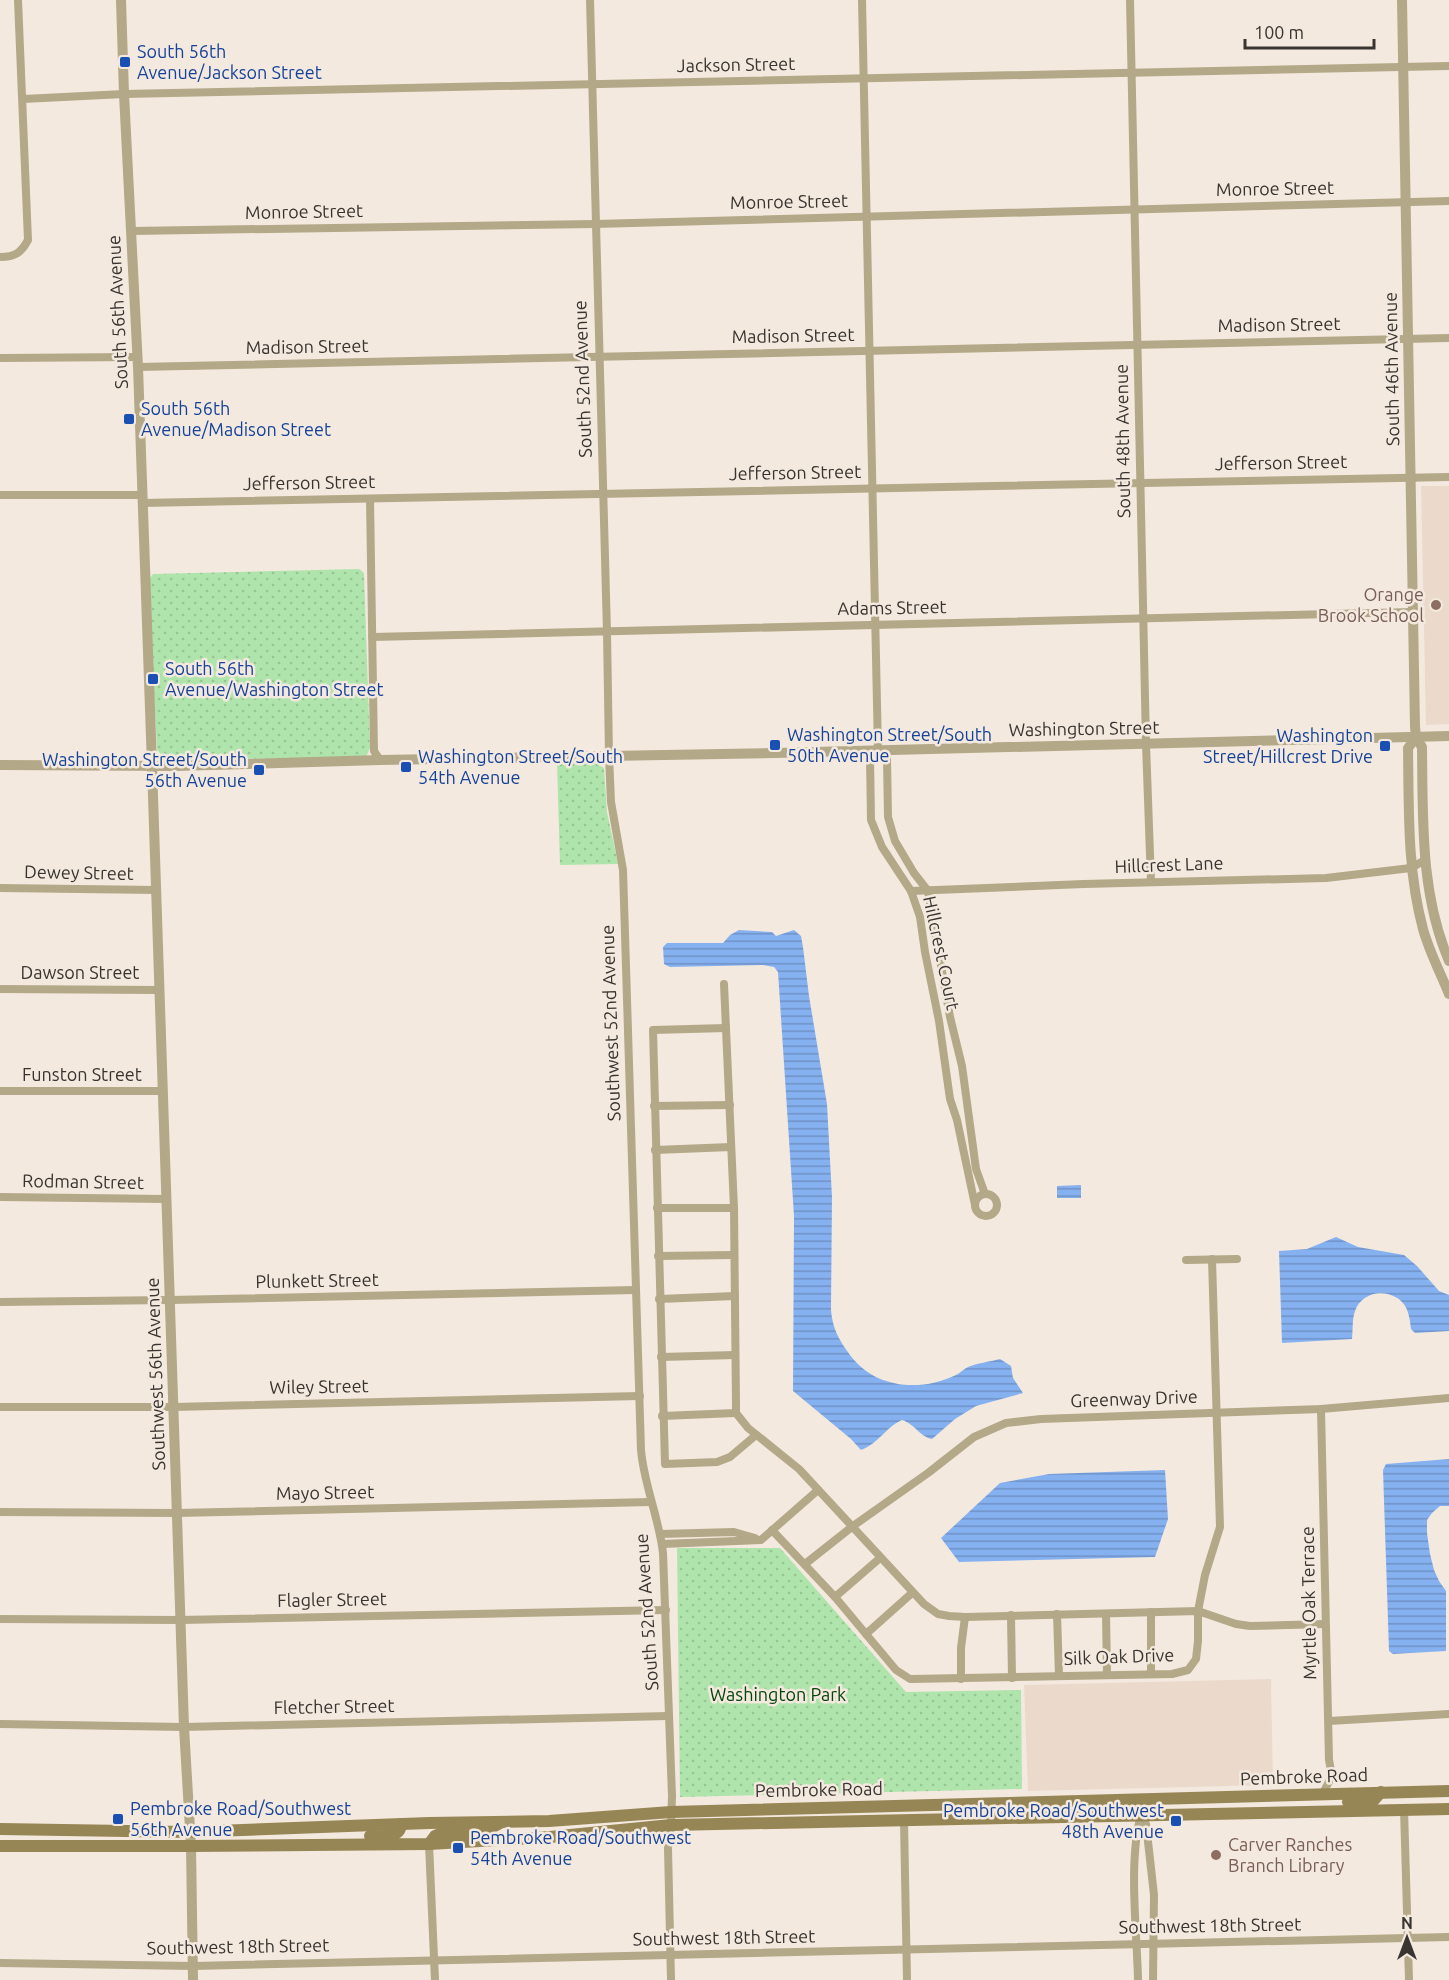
<svg xmlns="http://www.w3.org/2000/svg" width="1449" height="1980" font-family="Ubuntu,sans-serif">
  <defs>
    <pattern id="park-dots" width="8" height="8" patternUnits="userSpaceOnUse" patternTransform="scale(1.5)"><rect width="8" height="8" fill="#afe5ac"/><path d="M2 2h.1M6 6h.1" fill="none" stroke="#97c594" stroke-width="1.8" stroke-linecap="round"/></pattern>
    <pattern id="water-rules" width="6" height="5" patternUnits="userSpaceOnUse" patternTransform="scale(1.5)"><rect width="6" height="5" fill="#86b1f1"/><path d="M0 2.5h6" fill="none" stroke="#6f91c4"/></pattern>
  </defs>
  <rect width="100%" height="100%" fill="#f4e9df"/>
  <g fill="#ebdacc">
    <polygon points="1421,486 1449,486 1449,724 1426,725"/>
    <polygon points="1271,1679 1273,1785 1028,1791 1024,1685"/>
  </g>
  <g fill="url(#park-dots)">
    <polygon points="359,569 364,573 370,748 366,757 167,760 157,750 148,581 153,574"/>
    <polygon points="557,762 594,762 604,768 607,812 618,864 560,865"/>
    <polygon points="677,1548 780,1548 906,1692 1021,1690 1022,1789 680,1797"/>
  </g>
  <g fill="url(#water-rules)">
    <path d="M739 930 772 932 776 936 794 930 801 936 803 947 809 996 827 1104 832 1197 831 1309C832 1328 839 1340 850 1355 875 1389 921 1392 956 1375 960 1373 964 1369 968 1367 977 1363 989 1362 1000 1359L1011 1366 1013 1378 1023 1393 976 1406 955 1419 932 1439C920 1437 915 1424 902 1420 886 1427 878 1444 861 1450L851 1439 793 1391 794 1216 778 972 774 967 763 965 670 967 664 964 663 947 667 943H723L730 935Z"/>
    <polygon points="1081,1185 1081,1198 1057,1198 1057,1186"/>
    <path d="M1336 1237 1358 1247 1404 1255 1417 1266 1439 1291 1449 1295V1331L1415 1333 1411 1329C1410 1321 1409 1309 1402 1302 1388 1288 1362 1291 1355 1311 1352 1319 1353 1330 1352 1339L1282 1343 1279 1251 1307 1249Z"/>
    <polygon points="1449,1459 1449,1506 1440,1506 1432,1513 1427,1520 1427,1533 1430,1554 1434,1570 1439,1581 1446,1591 1446,1651 1393,1654 1389,1651 1383,1470 1386,1464"/>
    <polygon points="1165,1470 1168,1519 1155,1557 959,1562 941,1538 1000,1483 1049,1474"/>
  </g>
  <g fill="none" stroke-linecap="round" stroke-linejoin="round">
    <g stroke="#b3a887" stroke-width="8">
      <path d="M590 0 607 632 609 756 611 802 623 870 641 1450C644 1485 659 1518 663 1553L672 1796 671 1825 668 1848 671 1980"/>
      <polyline points="862,0 878,751"/>
      <polyline points="1130,0 1146,744 1151,882"/>
      <polyline points="23,99 124,94 1449,66"/>
      <polyline points="131,231 595,224 1449,201"/>
      <path d="M0 257C15 257 21 253 28 240L18 0"/>
      <polyline points="0,358 137,357"/>
      <polyline points="138,367 1449,338"/>
      <polyline points="0,495 142,495"/>
      <polyline points="370,499 374,751 380,760"/>
      <polyline points="142,503 1449,477"/>
      <polyline points="372,637 1412,612"/>
      <polyline points="878,751 870,757 871,820 882,847 911,891 920,917 925,952 939,1021 950,1099 957,1120 975,1205"/>
      <polyline points="878,751 887,758 888,817 895,841 914,873 928,891 950,1017 962,1066 976,1169 985,1194"/>
      <polyline points="0,888 157,890"/>
      <polyline points="911,891 1084,884 1326,878 1411,868 1425,860"/>
      <polyline points="724,984 734,1208 736,1404 736,1413 748,1428 799,1469 924,1604 938,1614 949,1616 965,1617 1198,1611 1236,1624 1250,1626 1325,1624"/>
      <polyline points="0,989 160,990"/>
      <polyline points="726,1028 653,1030 665,1464 717,1462 730,1457 756,1435"/>
      <polyline points="0,1091 163,1091"/>
      <polyline points="654,1106 730,1105"/>
      <polyline points="655,1150 731,1147"/>
      <circle cx="986" cy="1205" r="11"/>
      <polyline points="0,1197 166,1199"/>
      <polyline points="657,1208 734,1208"/>
      <polyline points="658,1256 734,1255"/>
      <polyline points="1186,1260 1237,1259"/>
      <polyline points="659,1299 735,1296"/>
      <polyline points="0,1302 170,1300 635,1290"/>
      <polyline points="661,1357 735,1355"/>
      <polyline points="0,1407 174,1407 640,1396"/>
      <polyline points="1321,1409 1329,1760 1332,1776 1323,1793"/>
      <polyline points="662,1416 736,1413"/>
      <polyline points="0,1512 177,1513 651,1502"/>
      <polyline points="772,1530 835,1597 896,1670 910,1679 1172,1674 1188,1670 1196,1659 1198,1641 1198,1611 1205,1575 1220,1527 1212,1259"/>
      <polyline points="660,1534 734,1532 755,1538"/>
      <polyline points="662,1544 761,1540 818,1490"/>
      <polyline points="805,1564 853,1526 928,1473 974,1437 1006,1423 1041,1419 1321,1409 1449,1398"/>
      <polyline points="835,1597 880,1558"/>
      <polyline points="1151,1612 1151,1674"/>
      <polyline points="1057,1614 1059,1676"/>
      <polyline points="1106,1614 1107,1675"/>
      <polyline points="1011,1615 1012,1678"/>
      <polyline points="0,1619 180,1620 666,1610"/>
      <polyline points="866,1634 912,1593"/>
      <polyline points="961,1679 961,1648 965,1617"/>
      <polyline points="1329,1721 1449,1714"/>
      <polyline points="0,1724 184,1727 669,1716"/>
      <polyline points="1138,1799 1141,1815 1146,1824 1154,1895 1153,1980"/>
      <polyline points="1404,1809 1409,1980"/>
      <polyline points="904,1821 907,1980"/>
      <polyline points="429,1844 435,1980"/>
      <polyline points="0,1963 193,1966 1449,1937"/>
      <path d="M1138 1980C1137 1931 1128 1861 1141 1815"/>
    </g>
    <g stroke="#b3a887" stroke-width="10">
      <polyline points="121,0 124,94 138,367 152,766 184,1727 191,1846 193,1980"/>
      <path d="M1402 0 1415 726 1416 738 1422 747C1423 819 1420 893 1449 961"/>
      <path d="M1416 738 1408 748C1409 809 1407 870 1423 929 1429 951 1440 972 1449 994"/>
      <polyline points="0,765 176,766 380,760 775,753 1449,736"/>
    </g>
    <g stroke="#978655" stroke-width="12">
      <polyline points="1348,1802 1372,1802 1381,1792"/>
      <polyline points="0,1829 189,1832 429,1823 549,1821 671,1812 1449,1791"/>
      <path d="M370 1836C382 1836 400 1839 401 1824"/>
      <polyline points="429,1844 435,1836 442,1833 487,1830 502,1822"/>
      <polyline points="0,1846 191,1846 429,1844 550,1837 671,1825 1449,1809"/>
    </g>
  </g>
  <g fill="#1a4fb4" stroke="#f4e9df" stroke-width="2">
    <rect x="119" y="56" width="12" height="12" rx="3"/>
    <rect x="123" y="413" width="12" height="12" rx="3"/>
    <rect x="147" y="673" width="12" height="12" rx="3"/>
    <rect x="769" y="739" width="12" height="12" rx="3"/>
    <rect x="1379" y="740" width="12" height="12" rx="3"/>
    <rect x="400" y="761" width="12" height="12" rx="3"/>
    <rect x="253" y="764" width="12" height="12" rx="3"/>
    <rect x="112" y="1813" width="12" height="12" rx="3"/>
    <rect x="1170" y="1815" width="12" height="12" rx="3"/>
    <rect x="452" y="1842" width="12" height="12" rx="3"/>
  </g>
  <g fill="#8d6e63" stroke="#f4e9df" stroke-width="2">
    <circle cx="1436" cy="605" r="6"/>
    <circle cx="1216" cy="1855" r="6"/>
  </g>
  <g text-anchor="middle" stroke-width="5" stroke-linejoin="round" paint-order="stroke">
    <g font-size="18" fill="#164399" stroke="#f4e9df" text-anchor="start">
      <text x="137" y="58">South 56th<tspan x="137" dy="21">Avenue/Jackson Street</tspan></text>
      <text x="141" y="415">South 56th<tspan x="141" dy="21">Avenue/Madison Street</tspan></text>
      <text x="165" y="675">South 56th<tspan x="165" dy="21">Avenue/Washington Street</tspan></text>
      <text x="787" y="741">Washington Street/South<tspan x="787" dy="21">50th Avenue</tspan></text>
      <text x="1373" y="742" text-anchor="end">Washington<tspan x="1373" dy="21">Street/Hillcrest Drive</tspan></text>
      <text x="418" y="763">Washington Street/South<tspan x="418" dy="21">54th Avenue</tspan></text>
      <text x="247" y="766" text-anchor="end">Washington Street/South<tspan x="247" dy="21">56th Avenue</tspan></text>
      <text x="130" y="1815">Pembroke Road/Southwest<tspan x="130" dy="21">56th Avenue</tspan></text>
      <text x="1164" y="1817" text-anchor="end">Pembroke Road/Southwest<tspan x="1164" dy="21">48th Avenue</tspan></text>
      <text x="470" y="1844">Pembroke Road/Southwest<tspan x="470" dy="21">54th Avenue</tspan></text>
    </g>
    <g font-size="18" fill="#383430" stroke="#f4e9df">
      <text transform="translate(736 65) rotate(-1)" y="6">Jackson Street</text>
      <text transform="translate(1275 189) rotate(-1)" y="6">Monroe Street</text>
      <text transform="translate(789 202) rotate(-1)" y="6">Monroe Street</text>
      <text transform="translate(304 212) rotate(-1)" y="6">Monroe Street</text>
      <text transform="translate(118 312) rotate(-93)" y="6">South 56th Avenue</text>
      <text transform="translate(1279 325) rotate(-1)" y="6">Madison Street</text>
      <text transform="translate(793 336) rotate(-1)" y="6">Madison Street</text>
      <text transform="translate(307 347) rotate(-1)" y="6">Madison Street</text>
      <text transform="translate(1392 369) rotate(-91)" y="6">South 46th Avenue</text>
      <text transform="translate(583 379) rotate(-92)" y="6">South 52nd Avenue</text>
      <text transform="translate(1123 441) rotate(-91)" y="6">South 48th Avenue</text>
      <text transform="translate(1281 463) rotate(-1)" y="6">Jefferson Street</text>
      <text transform="translate(795 473) rotate(-1)" y="6">Jefferson Street</text>
      <text transform="translate(309 483) rotate(-1)" y="6">Jefferson Street</text>
      <text transform="translate(892 608) rotate(-1)" y="6">Adams Street</text>
      <text transform="translate(1084 729) rotate(-1)" y="6">Washington Street</text>
      <text transform="translate(1169 865) rotate(-2)" y="6">Hillcrest Lane</text>
      <text transform="translate(79 873) rotate(1)" y="6">Dewey Street</text>
      <text transform="translate(941 953) rotate(78)" y="6">Hillcrest Court</text>
      <text x="80" y="979">Dawson Street</text>
      <text transform="translate(611 1023) rotate(-92)" y="6">Southwest 52nd Avenue</text>
      <text x="82" y="1081">Funston Street</text>
      <text transform="translate(83 1182) rotate(1)" y="6">Rodman Street</text>
      <text transform="translate(317 1281) rotate(-1)" y="6">Plunkett Street</text>
      <text transform="translate(156 1374) rotate(-92)" y="6">Southwest 56th Avenue</text>
      <text transform="translate(319 1387) rotate(-1)" y="6">Wiley Street</text>
      <text transform="translate(1134 1399) rotate(-2)" y="6">Greenway Drive</text>
      <text transform="translate(325 1493) rotate(-1)" y="6">Mayo Street</text>
      <text transform="translate(332 1600) rotate(-1)" y="6">Flagler Street</text>
      <text transform="translate(1309 1603) rotate(-91)" y="6">Myrtle Oak Terrace</text>
      <text transform="translate(647 1612) rotate(-94)" y="6">South 52nd Avenue</text>
      <text transform="translate(1119 1657) rotate(-2)" y="6">Silk Oak Drive</text>
      <text transform="translate(334 1707) rotate(-1)" y="6">Fletcher Street</text>
      <text transform="translate(1304 1777) rotate(-2)" y="6">Pembroke Road</text>
      <text transform="translate(819 1790) rotate(-1)" y="6">Pembroke Road</text>
      <text transform="translate(1210 1926) rotate(-1)" y="6">Southwest 18th Street</text>
      <text transform="translate(724 1938) rotate(-1)" y="6">Southwest 18th Street</text>
      <text transform="translate(238 1947) rotate(-1)" y="6">Southwest 18th Street</text>
    </g>
    <g font-size="18" fill="#785e54" stroke="#f4e9df" text-anchor="end">
      <text x="1424" y="601">Orange<tspan x="1424" dy="21">Brook School</tspan></text>
      <text x="1228" y="1851" text-anchor="start">Carver Ranches<tspan x="1228" dy="21">Branch Library</tspan></text>
    </g>
    <g font-size="18" fill="#064509" stroke="#f4e9df">
      <text x="778" y="1701">Washington Park</text>
    </g>
  </g>
  <g transform="translate(1407 1938)" stroke="#f4e9df" stroke-width="4.5" paint-order="stroke">
  <path d="M0-4.5L10 22L0 15L-10 22Z" fill="#383430"/>
  <text y="-9" font-size="16" font-weight="bold" text-anchor="middle" fill="#383430">N</text>
  </g>
  <path d="M1245 39v9h129v-9" fill="none" stroke="#383430" stroke-width="3"/>
  <text x="1254" y="39" font-size="18" fill="#383430" stroke="#f4e9df" stroke-width="4.5" paint-order="stroke">100 m</text>
</svg>
